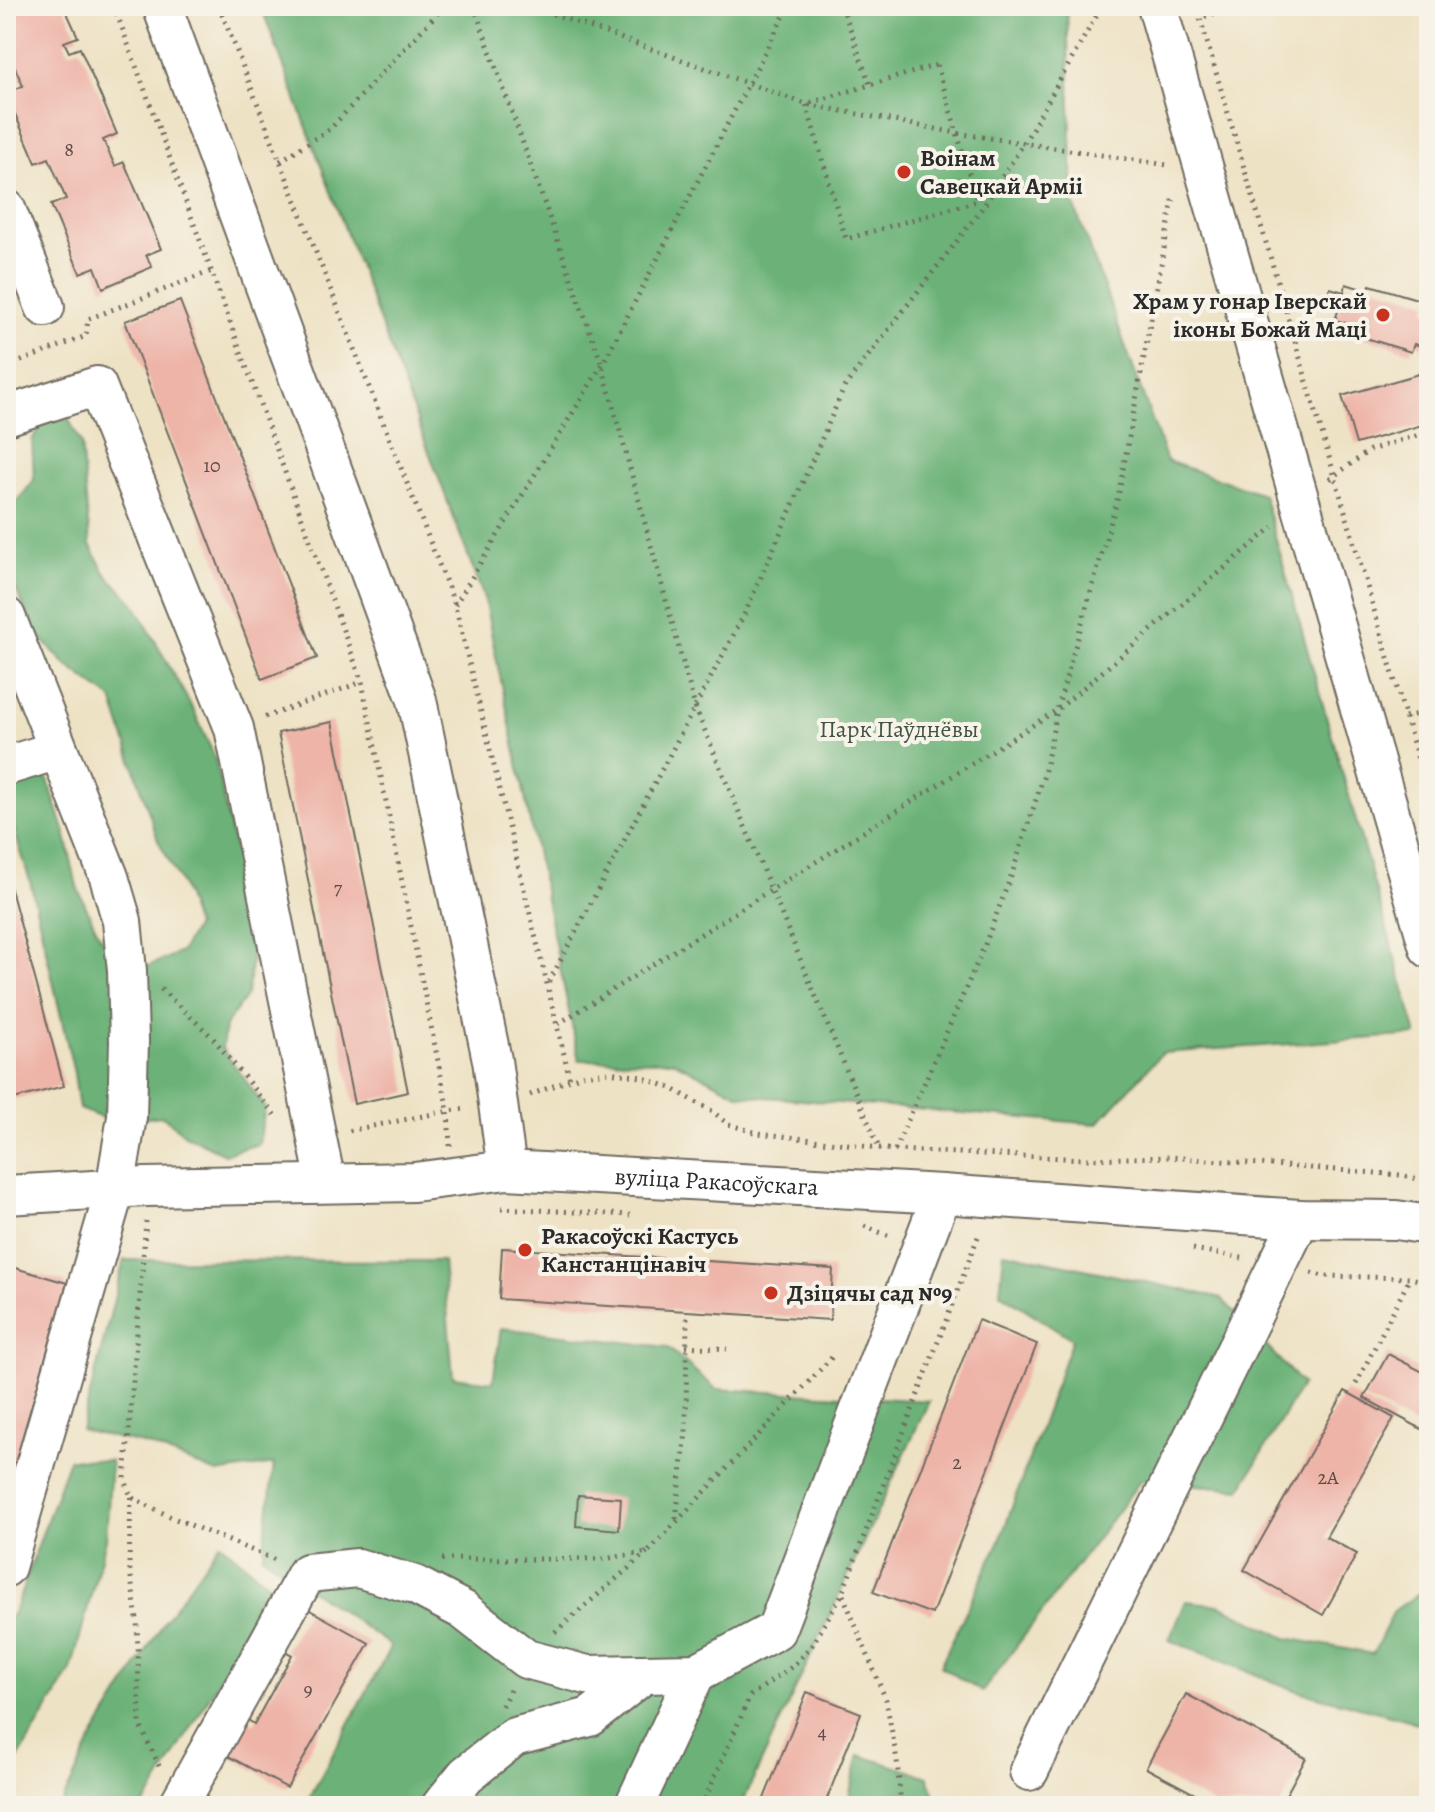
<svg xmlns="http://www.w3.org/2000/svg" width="1435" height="1812" font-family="Alegreya,serif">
  <rect width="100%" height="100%" fill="#f7f3e8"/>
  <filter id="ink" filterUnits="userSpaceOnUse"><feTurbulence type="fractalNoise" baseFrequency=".0125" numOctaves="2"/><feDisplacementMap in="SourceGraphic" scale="16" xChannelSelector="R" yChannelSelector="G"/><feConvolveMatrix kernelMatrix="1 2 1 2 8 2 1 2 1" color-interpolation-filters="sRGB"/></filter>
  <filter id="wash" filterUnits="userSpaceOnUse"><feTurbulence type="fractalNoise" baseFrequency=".006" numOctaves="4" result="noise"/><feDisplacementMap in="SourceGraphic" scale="32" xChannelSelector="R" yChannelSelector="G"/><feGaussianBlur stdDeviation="1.8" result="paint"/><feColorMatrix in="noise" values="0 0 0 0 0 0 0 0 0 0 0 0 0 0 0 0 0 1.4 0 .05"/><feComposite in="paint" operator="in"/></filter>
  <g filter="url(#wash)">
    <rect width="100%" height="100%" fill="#eee2c4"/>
    <g fill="#6cb278" stroke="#4c6e52" stroke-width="2">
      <polygon points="261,6 1067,6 1073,202 1167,461 1263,494 1417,1035 1162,1053 1097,1124 740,1095 673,1061 579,1060 484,598"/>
      <polygon points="47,417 69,420 81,443 90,545 105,573 134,603 194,711 215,758 230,830 251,910 252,957 247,995 225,1026 222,1048 265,1107 259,1144 224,1154 185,1135 163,1116 110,1121 79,1109 74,1073 30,881 9,813 13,786 42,775 48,780 66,836 77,887 98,933 111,952 146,967 181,952 196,926 182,885 158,840 112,699 65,664 37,634 6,569 6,516 34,480 32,440"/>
      <polygon points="1004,1252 1221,1298 1302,1384 1241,1489 1141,1480 982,1692 940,1666 1001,1538 1072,1339 1000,1293"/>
      <polygon points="124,1260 443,1261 453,1377 493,1382 501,1328 667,1347 716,1389 929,1401 741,1806 305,1806 391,1646 263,1556 274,1464 217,1473 151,1446 81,1430"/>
      <polygon points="69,1459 111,1461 106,1539 71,1670 6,1779 6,1625 16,1607"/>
      <polygon points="220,1543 274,1589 144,1806 60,1806 95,1734 164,1622"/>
      <polygon points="1429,1586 1429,1728 1409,1720 1295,1690 1169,1640 1186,1601 1220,1605 1286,1638 1373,1654 1394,1611"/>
      <polygon points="859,1755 928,1777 939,1806 847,1806"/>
    </g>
    <g id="blocks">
      <g fill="#eeb4a8">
        <polygon points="6,6 64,6 78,37 64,42 69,52 80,48 117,134 103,140 115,166 124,162 161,249 146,255 152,267 103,288 95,267 80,273 51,205 66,199 49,158 36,163 6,93 23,86 6,47"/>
        <polygon points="1346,284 1368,291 1370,285 1427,302 1425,310 1429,311 1429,348 1414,344 1411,352 1353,334 1356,326 1335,320 1339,308 1325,304 1330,288 1344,292"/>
        <polygon points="180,301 317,658 262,679 125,321"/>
        <polygon points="1429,371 1429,423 1356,444 1342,396"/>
        <polygon points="332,722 408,1092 354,1104 278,733"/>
        <polygon points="6,871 64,1086 6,1101"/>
        <polygon points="502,1248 833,1269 830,1320 499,1299"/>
        <polygon points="8,1266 67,1283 7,1491 6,1273"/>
        <polygon points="978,1320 1037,1344 932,1614 873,1592"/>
        <polygon points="1388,1354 1429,1375 1429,1433 1364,1398"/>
        <polygon points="1345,1391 1394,1418 1326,1537 1357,1554 1323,1615 1244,1570"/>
        <polygon points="578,1495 621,1498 619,1530 576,1526"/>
        <polygon points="308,1609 369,1643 287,1788 228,1756 248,1720 254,1724 292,1655 285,1651"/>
        <polygon points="807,1692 861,1713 824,1806 761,1806"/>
        <polygon points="1186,1694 1306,1758 1280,1806 1217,1806 1146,1768"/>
      </g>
    </g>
  </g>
  <g filter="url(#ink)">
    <use href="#blocks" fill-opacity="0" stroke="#6f6b61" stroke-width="2"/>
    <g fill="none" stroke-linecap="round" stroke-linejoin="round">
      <g stroke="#6f6b61" stroke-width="42">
        <g id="minor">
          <polyline points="162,6 417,700 492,1060 507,1170"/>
          <polyline points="1157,6 1429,948"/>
          <polyline points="6,209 45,307"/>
          <polyline points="6,416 97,386 234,728 326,1183"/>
          <polyline points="6,617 109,877 122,921 127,971 129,1041 127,1117 115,1189 6,1567"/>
          <polyline points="6,766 58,750"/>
          <path id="s1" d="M6 1195 146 1187 414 1182 507 1170 942 1194 1300 1219 1396 1220 1429 1225"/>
          <polyline points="1029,1771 1300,1219"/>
          <polyline points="178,1806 307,1573 358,1568 415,1585 463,1610 526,1659 587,1675 696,1673 776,1630 942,1194"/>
          <polyline points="441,1806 466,1775 514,1737 590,1717 644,1674"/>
          <polyline points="634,1806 696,1673"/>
        </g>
      </g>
      <g stroke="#6f6b61" stroke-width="5" stroke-dasharray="2 6" stroke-linecap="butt">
        <polyline points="114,6 362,682 448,1111 348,1131"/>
        <polyline points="219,6 455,605 570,1079"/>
        <polyline points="474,6 602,365 695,707 879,1148"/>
        <polyline points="530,6 806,104 957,133 1167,165"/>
        <polyline points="842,6 870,85"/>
        <polyline points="1237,6 1200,18 1429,797"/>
        <polygon points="937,65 977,201 846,239 806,104"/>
        <polyline points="280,161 331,128 444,6"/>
        <polyline points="6,367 86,336 88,319 212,271"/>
        <polyline points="1330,479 1370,450 1429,432"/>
        <polyline points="455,605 602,365 789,6"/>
        <polyline points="265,717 362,682"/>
        <polyline points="1405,717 1429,711"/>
        <polyline points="549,982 746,611 845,386 983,207 1024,143 1102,6"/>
        <polyline points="161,989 213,1038 277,1118"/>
        <polyline points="558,1024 1057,710 1273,527"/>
        <polyline points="530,1095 582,1075 610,1072 641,1077 671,1088 712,1111 728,1124 757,1133 895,1150 1085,1159 1170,1157 1400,1175 1429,1181"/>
        <polyline points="450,1146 448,1111 466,1109"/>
        <polyline points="895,1150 984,947 1013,871 1044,775 1057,710 1118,497 1174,195"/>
        <polyline points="501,1208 630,1215"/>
        <polyline points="146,1221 125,1479 131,1497 171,1517 278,1561"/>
        <polyline points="864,1226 892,1237"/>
        <polyline points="1193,1249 1242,1258"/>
        <polyline points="1311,1273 1323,1276 1410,1278 1429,1282"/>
        <polyline points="686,1346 727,1349"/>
        <polyline points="1356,1384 1410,1278"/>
        <polyline points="131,1497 129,1564 137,1619 140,1725 161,1770"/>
        <polyline points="676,1519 686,1432 687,1311"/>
        <polyline points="442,1559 603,1559 648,1552 834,1355"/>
        <polyline points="843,1595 886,1700 897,1760 901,1806"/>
        <polyline points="555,1632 647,1552"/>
        <polyline points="502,1706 512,1686"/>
        <polyline points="702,1806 750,1696 793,1666 812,1645 842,1594 979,1234"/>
      </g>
      <use href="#minor" stroke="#fff" stroke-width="38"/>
    </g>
  </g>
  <g fill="#c8321e" stroke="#f7f3e8" stroke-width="3">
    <circle cx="904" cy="172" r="8"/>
    <circle cx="1383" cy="315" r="8"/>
    <circle cx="525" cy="1250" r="8"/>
    <circle cx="771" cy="1293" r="8"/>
  </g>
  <g text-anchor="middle" stroke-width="8" stroke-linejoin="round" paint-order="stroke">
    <g font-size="20" fill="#5c4d4a">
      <text x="69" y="156">8</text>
      <text x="212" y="472">10</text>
      <text x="338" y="894">7</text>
      <text x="957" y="1469">2</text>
      <text x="1328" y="1484">2А</text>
      <text x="308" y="1696">9</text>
      <text x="822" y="1739">4</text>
    </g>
    <g font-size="24" font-weight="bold" fill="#2b2b2b" stroke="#f7f3e8" text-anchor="start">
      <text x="920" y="166">Воінам<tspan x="920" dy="28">Савецкай Арміі</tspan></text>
      <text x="1367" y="309" text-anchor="end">Храм у гонар Іверскай<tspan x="1367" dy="28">іконы Божай Маці</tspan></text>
      <text x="541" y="1244">Ракасоўскі Кастусь<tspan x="541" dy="28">Канстанцінавіч</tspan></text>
      <text x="787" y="1301">Дзіцячы сад №9</text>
    </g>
    <g font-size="24" fill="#425443" stroke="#f7f3e8">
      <text x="899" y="737">Парк Паўднёвы</text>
    </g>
    <g font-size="24" fill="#2b2b2b" stroke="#f7f3e8">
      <text dy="8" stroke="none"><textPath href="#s1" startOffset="712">вуліца Ракасоўскага</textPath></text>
    </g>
  </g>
  <rect width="1435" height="1812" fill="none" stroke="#f7f3e8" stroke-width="32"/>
</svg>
